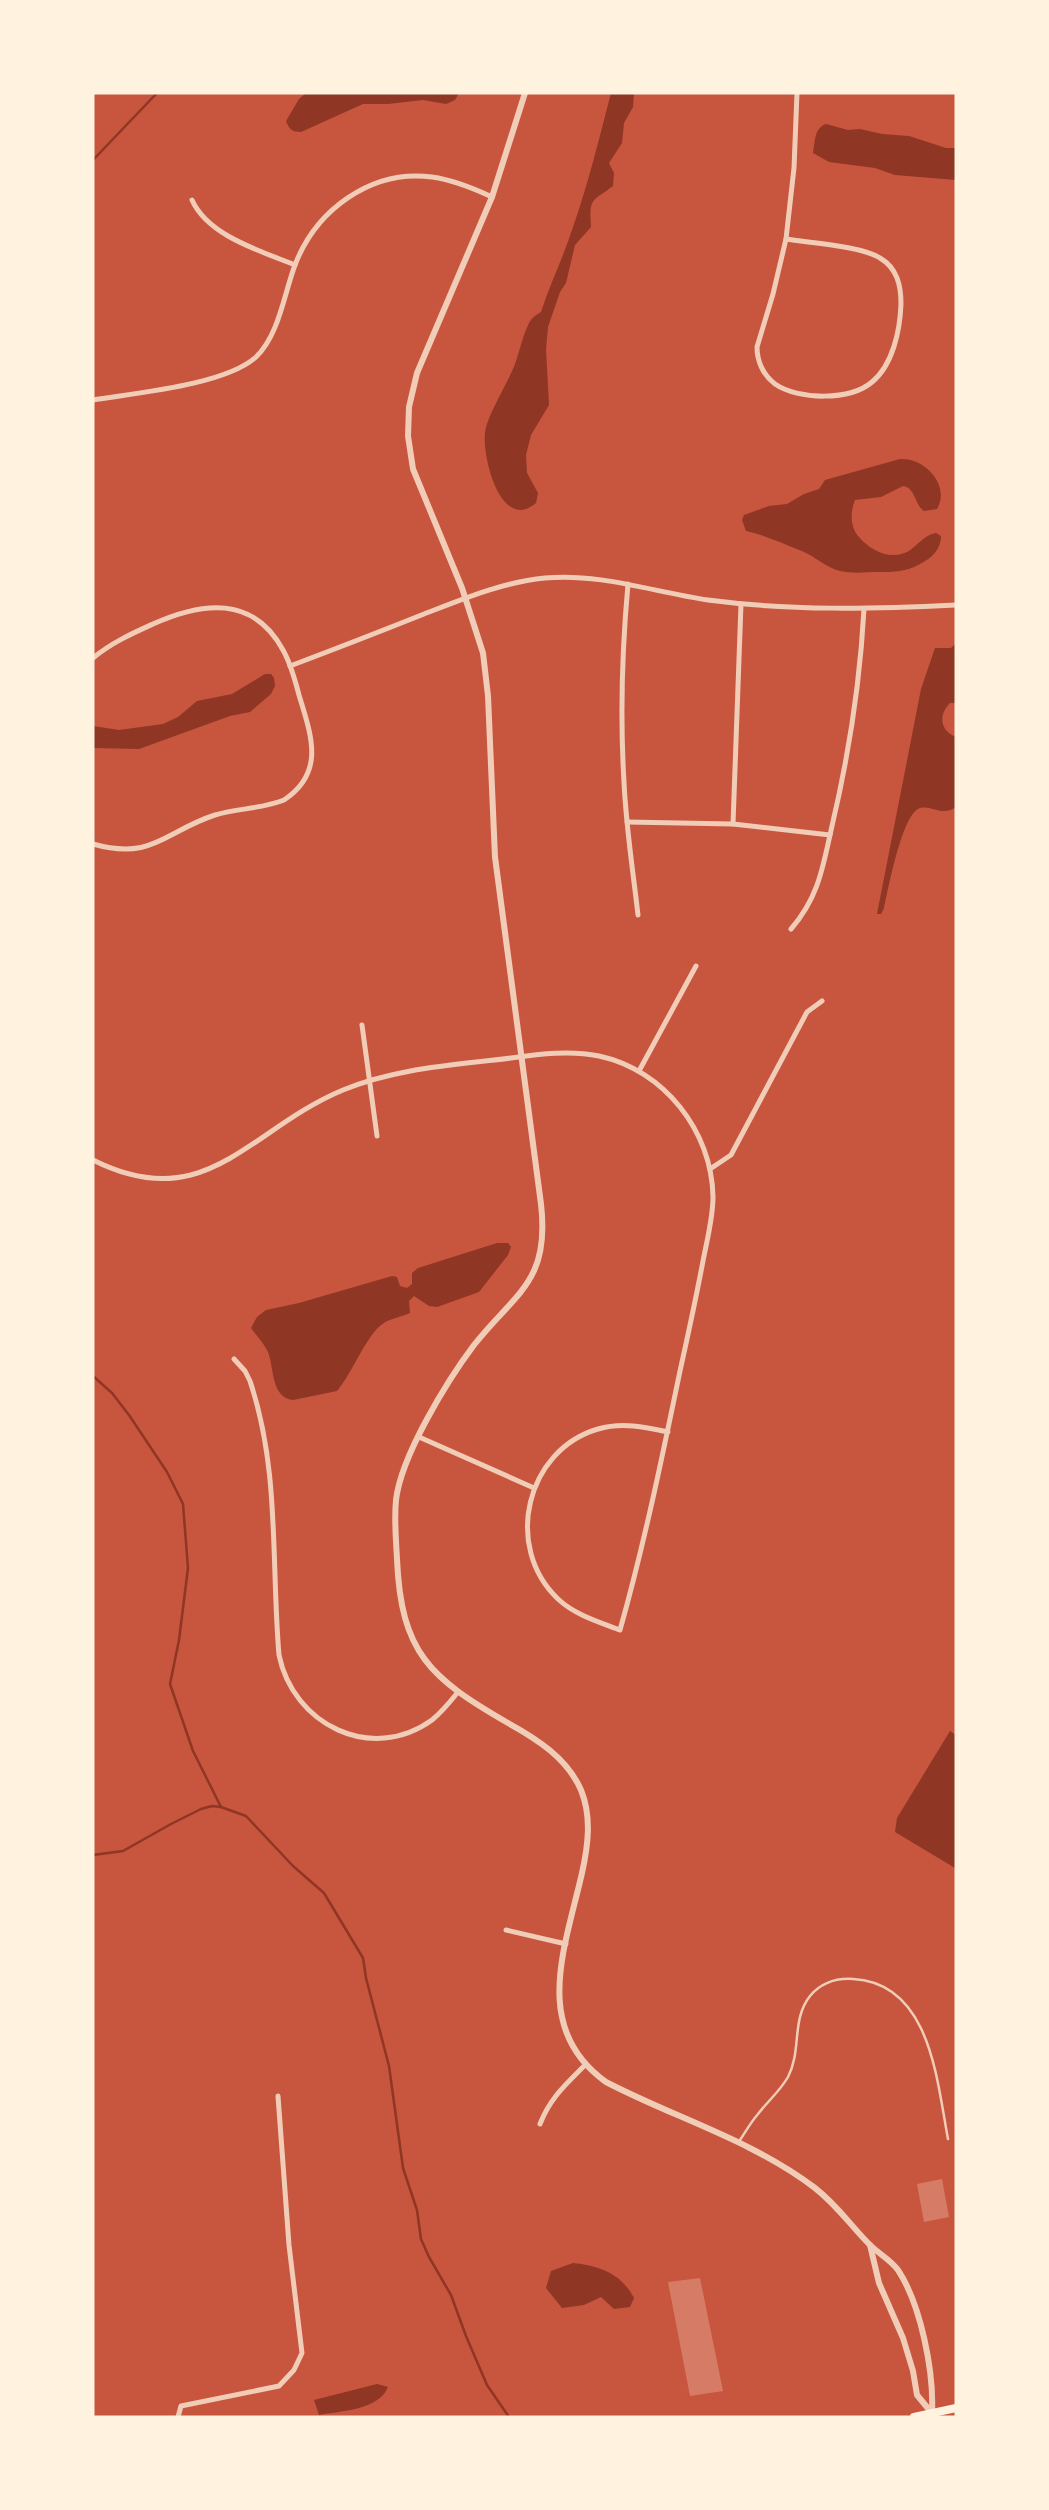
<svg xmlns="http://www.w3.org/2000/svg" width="1049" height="2510" font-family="'Archivo Narrow',sans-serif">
  <rect width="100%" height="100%" fill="#c8553d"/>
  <g fill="#8f3625">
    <path d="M306 93H459L455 100 446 104 423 100 388 104H363L301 132C292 132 289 129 286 121L299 99Z"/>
    <path d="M611 93H634L633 107 624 123 622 143 609 163 614 173 613 186C592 202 589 197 591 227L575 245 566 283 560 292 548 327 546 349 549 405 531 435 526 455 527 473 538 493 536 503C501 533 482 457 485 433 487 415 508 383 515 364 520 350 523 335 529 323 532 317 536 315 541 312 550 284 563 258 572 230 588 185 599 139 611 93Z"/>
    <path d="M826 124 848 130 860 129 882 134 909 136 946 148H956V180L895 175 875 168 829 162 813 153C815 142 814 128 826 124Z"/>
    <path d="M900 459C924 457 951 485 937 509L924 511C914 504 916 488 903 486L881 497 855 500C850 512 850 527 859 537 871 551 891 561 909 551 919 544 924 535 936 533L941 536C941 549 932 558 920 564 905 572 895 572 878 572 866 572 853 574 840 571 825 567 816 557 802 551 784 544 765 535 746 531L742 520 744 515 769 506 787 504 804 494 819 489 825 480Z"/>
    <path d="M956 643V703H950C938 715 940 731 956 737V807C941 817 933 805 920 808 902 813 888 891 884 908L881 914H877L921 689 935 648H951Z"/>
    <polygon points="265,674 271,674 274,678 275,686 271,694 250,712 230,716 139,749 93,748 93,726 119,730 163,724 178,717 197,701 232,694"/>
    <path d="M497 1243H508L511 1247 508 1255 479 1292 437 1307 429 1306 414 1296 409 1301 410 1313C402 1317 391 1318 384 1323 367 1333 352 1374 337 1391L293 1400C271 1398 274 1367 268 1352 264 1343 256 1335 251 1328L257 1317 266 1310 299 1303 392 1276 397 1277 400 1286 407 1288 412 1284V1273L418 1268Z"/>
    <polygon points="950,1731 956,1735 955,1868 895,1832 897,1818"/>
    <path d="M573 2263C599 2266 621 2273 634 2298L630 2307 614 2309 601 2297 584 2305 562 2308 546 2288 551 2271Z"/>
    <path d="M377 2384 388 2387C379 2410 340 2411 319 2415L314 2400Z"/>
  </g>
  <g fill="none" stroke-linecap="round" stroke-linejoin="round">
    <g stroke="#8f3625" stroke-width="2.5">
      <polyline points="93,160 157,93"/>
      <polyline points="93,1376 112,1393 129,1415 167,1472 183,1504 188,1568 179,1640 170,1684 193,1751 221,1807"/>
      <polyline points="93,1855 123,1851 171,1824 201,1809 212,1806 221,1807 246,1816 293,1866 324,1893 363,1958 366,1978 389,2066 403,2168 417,2210 421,2239 429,2257 451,2295 466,2336 487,2385 509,2417"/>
    </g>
  </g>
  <g fill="#d67c66">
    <polygon points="942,2179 949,2217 924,2222 917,2184"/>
    <polygon points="700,2278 723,2391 690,2396 668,2282"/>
  </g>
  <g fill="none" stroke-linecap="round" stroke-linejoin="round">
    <path stroke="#f1ccb7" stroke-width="2.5" d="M740 2140C746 2131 751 2122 758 2114 768 2101 780 2091 788 2077 802 2050 791 2020 810 1996 821 1983 837 1978 853 1979 931 1983 937 2082 948 2139"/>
    <g stroke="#f1ccb7" stroke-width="5">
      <path d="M192 200C208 236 261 251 295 265"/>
      <path d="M786 239C810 243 861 246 880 258 897 268 901 285 901 304 900 330 893 365 872 382 850 401 798 400 775 384 763 375 757 361 757 347L773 294Z"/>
      <polyline points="786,239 794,168 797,93"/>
      <path d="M93 400C135 393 225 385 256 357 279 335 284 294 295 265 316 210 371 169 432 177 453 180 473 188 492 197"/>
      <path d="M628 584C622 650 620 716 624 782 626 827 633 871 638 915"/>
      <path d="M93 658C111 643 131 634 153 624 202 602 253 595 283 650 291 664 295 680 299 695 311 735 326 772 284 800 262 809 238 808 215 815 165 831 153 861 93 844"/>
      <path d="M290 666C335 649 379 632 424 614 463 599 503 582 545 578 601 573 653 592 708 600 791 611 873 609 956 605"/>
      <polyline points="627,822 733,824 830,835"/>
      <polyline points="733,824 741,604"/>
      <path d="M791 929C819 897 823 866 832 826 849 754 860 683 864 609"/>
      <polyline points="362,1025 377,1136"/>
      <polyline points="639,1071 696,966"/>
      <path d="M93 1160C206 1217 249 1129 343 1090 396 1068 455 1065 511 1058 540 1054 570 1050 599 1056 664 1070 712 1131 713 1197 713 1218 707 1240 703 1261 696 1298 688 1335 680 1371 662 1458 644 1545 620 1630 599 1622 575 1615 558 1599 503 1547 526 1450 598 1429 622 1422 645 1427 668 1432"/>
      <polyline points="710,1169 731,1155 807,1012 822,1001"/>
      <path d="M234 1359 245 1371 250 1381C280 1470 271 1562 279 1655 293 1724 371 1764 432 1720 442 1712 450 1702 458 1692"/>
      <polyline points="419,1437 534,1488"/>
      <polyline points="506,1930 566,1944"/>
      <path d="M540 2124C550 2098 566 2084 585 2065"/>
      <polyline points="178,2417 181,2406 279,2386 294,2370 302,2353 289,2245 278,2096"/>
    </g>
    <g stroke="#f1ccb7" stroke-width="6">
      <path d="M525 93 492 197 417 373 409 407 408 436 413 469 462 588 483 653 488 696 495 857 541 1204C550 1282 516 1292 474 1345 447 1381 401 1456 396 1500 394 1520 396 1539 397 1559 401 1653 430 1678 508 1723 537 1739 567 1758 581 1790 592 1817 588 1846 582 1873 565 1948 531 2028 606 2082 675 2118 752 2140 815 2188 838 2206 850 2225 870 2245 879 2254 890 2259 898 2270 921 2305 934 2372 932 2413"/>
      <polyline points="870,2245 879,2283 903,2338 913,2371 917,2395 931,2412"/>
    </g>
    <polyline stroke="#fff3e0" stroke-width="8" points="914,2417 956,2408"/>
  </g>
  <rect width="1049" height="2510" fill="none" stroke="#fff3e0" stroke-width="189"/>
</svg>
